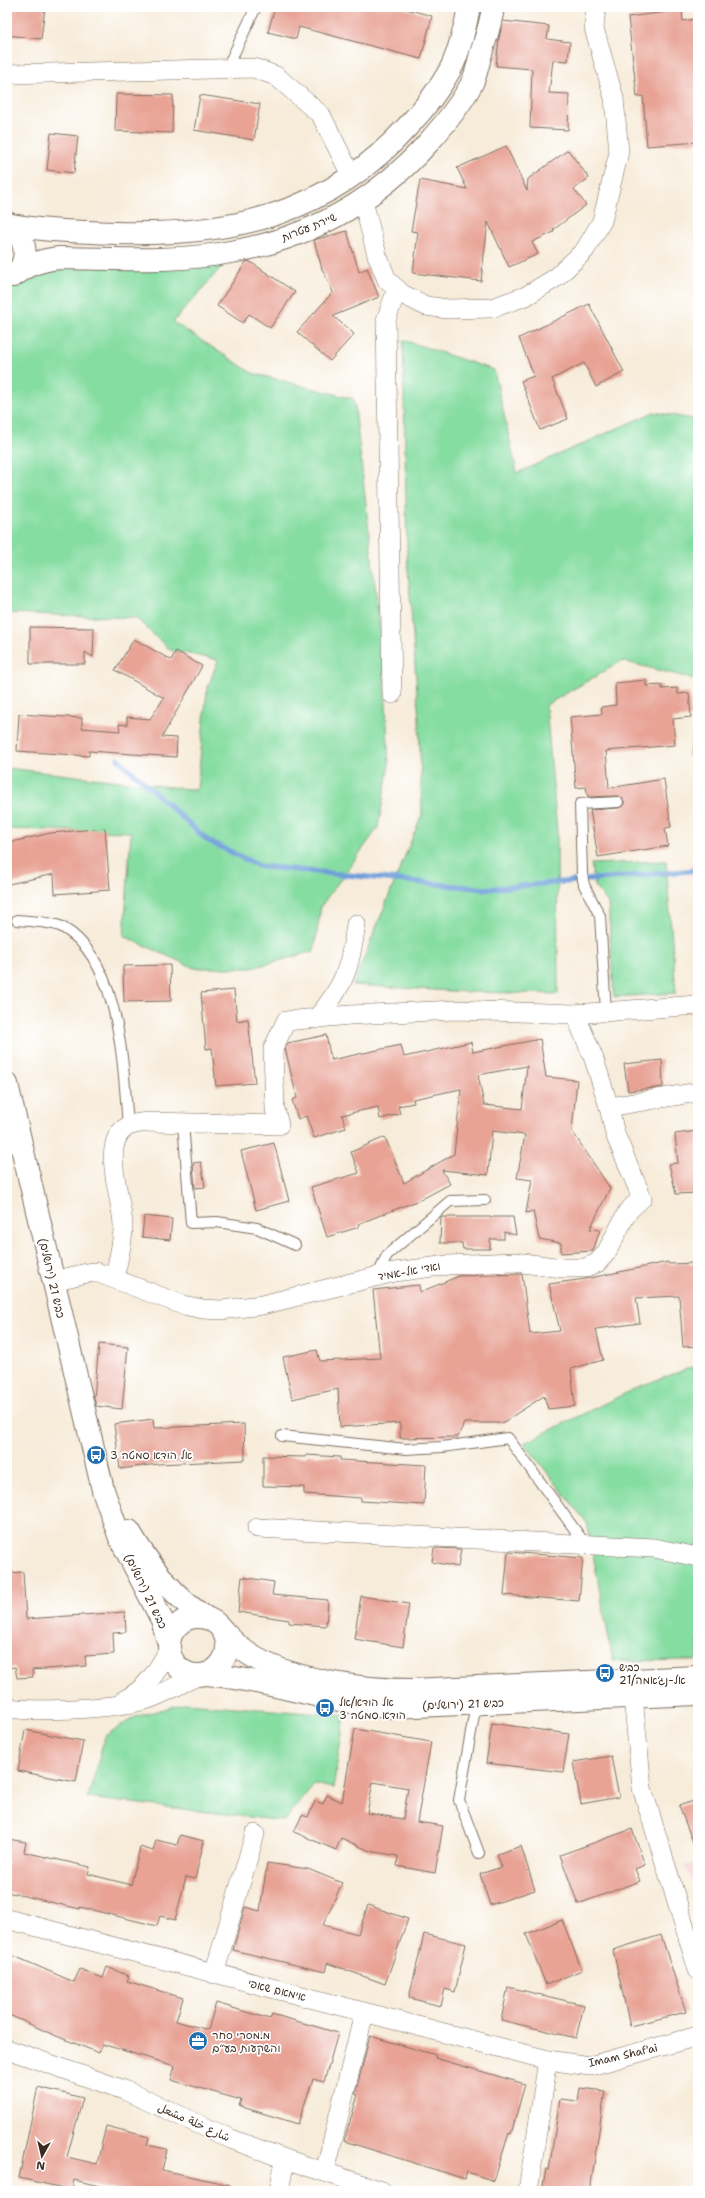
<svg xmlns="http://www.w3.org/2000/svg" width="705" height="2198" font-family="'Shantell Sans','Playpen Sans Arabic','Playpen Sans Hebrew',sans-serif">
  <rect width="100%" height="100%" fill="#fff"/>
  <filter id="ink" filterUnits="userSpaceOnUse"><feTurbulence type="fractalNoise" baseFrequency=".025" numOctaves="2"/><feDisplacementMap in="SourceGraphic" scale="8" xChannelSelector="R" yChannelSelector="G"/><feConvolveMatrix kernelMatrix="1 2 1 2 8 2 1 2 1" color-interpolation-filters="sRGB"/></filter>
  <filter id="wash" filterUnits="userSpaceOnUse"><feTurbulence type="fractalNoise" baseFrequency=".012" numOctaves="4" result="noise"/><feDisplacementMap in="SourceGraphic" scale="16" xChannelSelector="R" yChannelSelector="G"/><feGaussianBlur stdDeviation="0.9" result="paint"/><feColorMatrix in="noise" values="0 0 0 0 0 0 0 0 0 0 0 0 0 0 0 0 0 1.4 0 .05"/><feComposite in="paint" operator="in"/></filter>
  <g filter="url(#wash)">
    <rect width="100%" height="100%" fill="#f7ecda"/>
    <polygon fill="#f6cfd6" points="698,1862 698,1897 685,1865"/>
    <g fill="#86dda2" stroke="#608460">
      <polygon points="231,256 173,322 252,373 354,399 384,665 389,765 378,828 321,906 314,951 252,968 194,968 124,936 131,832 7,829 7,768 197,790 207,690 218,660 170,650 136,618 7,613 7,262"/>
      <polygon points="403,340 494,370 517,473 654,412 698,420 698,680 622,661 546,705 557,832 558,994 467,992 353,985 422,814 419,720 407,555"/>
      <polygon points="698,719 698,756 688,756"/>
      <polygon points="666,861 676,993 614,997 608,903 595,886 591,864"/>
      <polygon points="698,1365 698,1660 613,1661 587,1523 524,1443 640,1386"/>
      <polygon points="186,1703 345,1716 333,1788 314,1784 284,1821 88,1798 105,1736 135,1717"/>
    </g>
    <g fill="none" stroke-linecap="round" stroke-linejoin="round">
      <polyline stroke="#709fd9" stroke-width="5.5" points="118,759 207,840 259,866 486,889 698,870"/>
    </g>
    <g id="blocks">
      <g fill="#e8a395" fill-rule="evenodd">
        <polygon points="7,7 45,7 41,39 7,35"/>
        <polygon points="275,7 399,7 432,16 421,59 299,27 296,39 268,32"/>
        <polygon points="682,10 683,21 695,19 698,43 698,142 647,146 643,96 637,97 628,17"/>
        <polygon points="503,21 549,26 547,39 570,42 568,61 553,60 549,93 569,94 568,130 530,128 532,69 496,66 499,38"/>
        <polygon points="116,94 173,95 172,133 115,131"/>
        <polygon points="200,95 260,104 254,140 194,130"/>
        <polygon points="51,133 78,136 74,173 47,170"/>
        <polygon points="506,146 527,191 528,179 568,150 589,178 574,189 586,205 553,230 554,232 532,242 538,254 509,267 488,222 481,281 413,273 418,232 411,231 420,180 467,189 457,168"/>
        <polygon points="347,231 359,272 367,268 379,297 333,316 354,334 330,361 297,332 333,292 322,269 314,240"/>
        <polygon points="249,261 295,292 270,328 249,314 243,323 217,306 246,262"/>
        <polygon points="589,304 624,372 596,387 584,363 552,379 568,419 540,430 521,381 534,376 519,338"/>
        <polygon points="30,627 94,628 93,657 85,652 85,664 30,664"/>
        <polygon points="134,639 171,660 176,651 202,666 162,737 177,738 176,757 89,751 89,756 17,751 19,714 82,718 82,728 120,731 119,724 127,725 127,717 150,719 164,698 115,670"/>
        <polygon points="646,680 646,686 662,685 662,689 677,688 678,694 689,693 691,717 673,719 675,745 606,751 609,788 664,779 671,827 665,828 668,846 598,857 590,810 619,808 624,805 624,801 618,796 588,797 586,787 576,788 570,717 602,714 601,707 616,705 615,683"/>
        <polygon points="105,828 110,890 55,894 54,874 9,884 7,875 7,843 51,833"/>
        <polygon points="170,965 171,1001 124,1002 123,966"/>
        <polygon points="234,990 237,1021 248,1019 255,1083 216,1086 212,1048 206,1049 201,993"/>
        <path d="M326 1035 331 1060 401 1045 404 1057 471 1042 473 1052 540 1039 546 1077 577 1080 572 1131 610 1188 590 1229 600 1230 593 1251 561 1253V1243L539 1239 533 1211 526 1213 532 1180 517 1178 525 1135 492 1131 488 1175 442 1170 450 1184 422 1199 358 1224 359 1227 327 1237 311 1187 359 1173 351 1152 385 1137 404 1183 454 1154 461 1089 413 1099 414 1103 398 1106 400 1114 380 1119 378 1107 342 1115 346 1128 314 1138 306 1116 298 1119 292 1100 297 1098 285 1048 288 1043ZM527 1066 522 1109 484 1105 478 1075Z"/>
        <polygon points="662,1060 663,1087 628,1091 624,1064"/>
        <polygon points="698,1131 698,1193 676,1194 669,1164 678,1163 675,1134"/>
        <polygon points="274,1143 289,1201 256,1210 241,1151"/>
        <polygon points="201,1162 205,1187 195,1188 193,1163"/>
        <polygon points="144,1216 172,1219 170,1240 142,1237"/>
        <polygon points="513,1217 516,1235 504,1232 504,1239 490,1239 490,1249 463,1249 462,1243 440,1243 441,1217"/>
        <polygon points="668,1262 669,1264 698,1263 698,1346 683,1347 679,1296 636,1298 640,1323 596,1329 603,1360 571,1369 575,1406 548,1409 544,1396 502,1423 464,1423 458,1437 400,1438 400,1423 340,1427 338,1389 292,1399 283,1357 317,1350 320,1361 380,1358 373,1290 419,1285 420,1292 459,1276 522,1274 530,1334 560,1331 549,1284 585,1279"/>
        <polygon points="99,1344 128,1347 122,1409 96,1406 94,1398"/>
        <polygon points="153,1419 154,1428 244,1424 245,1460 158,1464 120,1469 114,1424"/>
        <polygon points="306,1455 340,1457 340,1460 426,1465 424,1505 361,1501 361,1498 304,1494 304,1487 263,1486 263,1456 306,1457"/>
        <polygon points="434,1548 461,1549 458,1567 432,1562"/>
        <polygon points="508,1552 583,1558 579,1601 504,1595"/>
        <polygon points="23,1572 26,1619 125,1612 126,1632 113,1633 114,1654 85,1656 86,1666 32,1670 33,1677 17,1678 15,1667 7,1668 7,1573"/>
        <polygon points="242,1577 274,1582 272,1595 328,1600 326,1626 289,1623 289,1620 238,1612"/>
        <polygon points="361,1596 409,1604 403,1647 354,1639"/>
        <polygon points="492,1723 569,1734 563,1772 486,1763"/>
        <path d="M355 1729 431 1742 417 1822 443 1826 435 1873 397 1866 398 1856 370 1851 341 1838 336 1850 294 1832 302 1815 308 1817 315 1801 323 1804 327 1795 342 1802ZM373 1782 408 1788 403 1819 367 1813Z"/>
        <polygon points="25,1730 83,1741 76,1782 18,1771"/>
        <polygon points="611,1756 619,1797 581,1804 573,1762"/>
        <polygon points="698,1799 698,1853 697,1853 679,1806"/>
        <polygon points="632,1829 645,1865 635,1869 640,1881 578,1904 560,1855"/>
        <polygon points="180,1835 204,1841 195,1879 186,1877 175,1920 160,1916 157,1926 80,1907 80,1909 7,1892 7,1839 26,1842 24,1852 90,1867 88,1874 131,1885 140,1847 153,1851 156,1840 177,1845"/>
        <polygon points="521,1846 535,1890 490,1905 480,1874 502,1867 497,1854"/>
        <polygon points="267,1863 308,1869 342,1883 323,1925 358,1934 368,1905 408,1919 385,1984 327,1963 325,1972 233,1950 245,1907 260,1911"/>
        <polygon points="562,1920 582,1970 546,1985 526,1934"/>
        <polygon points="424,1934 466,1944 455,1992 445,1989 441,2006 409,1998"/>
        <polygon points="661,1935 686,2012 630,2026 613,1950"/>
        <polygon points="7,1953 74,1982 80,1969 103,1978 107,1967 129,1976 127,1981 183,1998 176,2021 208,2030 216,2003 270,2019 272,2014 338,2033 324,2082 313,2079 298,2124 239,2106 241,2100 171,2080 175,2066 102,2044 99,2053 54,2035 7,2014"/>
        <polygon points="508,1987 584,2005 576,2038 501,2020"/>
        <polygon points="370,2036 436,2055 435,2058 525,2084 511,2134 509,2133 494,2181 467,2172 465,2179 344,2141 358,2095 355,2094"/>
        <polygon points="38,2087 83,2098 67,2157 97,2164 106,2126 149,2137 147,2145 167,2149 162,2170 230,2185 229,2191 120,2191 74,2180 72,2190 19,2178"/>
        <polygon points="580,2088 605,2091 590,2191 542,2191 546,2169 549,2170 560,2099 578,2101"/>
      </g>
    </g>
  </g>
  <g filter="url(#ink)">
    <use href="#blocks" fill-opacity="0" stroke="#7d6e60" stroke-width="1"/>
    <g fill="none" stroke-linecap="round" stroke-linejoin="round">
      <g stroke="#7d6e60" stroke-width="12">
        <g id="lane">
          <polyline points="227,68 256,7"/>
          <path d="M17 920C28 921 53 922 62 927 121 960 123 1067 128 1126"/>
          <polyline points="606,1012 600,916 584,885 582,874 580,804 618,802"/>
          <polyline points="183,1123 191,1223 217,1222 257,1228 295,1245"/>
          <polyline points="377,1277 387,1255 450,1201 485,1200"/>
          <polyline points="282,1436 406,1449 442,1447 508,1438 586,1545"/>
          <polyline points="476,1704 459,1800 479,1853"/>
        </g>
      </g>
      <g stroke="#7d6e60" stroke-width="20">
        <g id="street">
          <polyline points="7,74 254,68 276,76 321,115 352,177"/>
          <polyline points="363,201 377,255 387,280 402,294 426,306 448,309 492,308 526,296 557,277 585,250 602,221 619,152 614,98 594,28 596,7"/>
          <polyline points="392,694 386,320 397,289"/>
          <polyline points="575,1014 594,1059 609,1107 698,1092"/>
          <path d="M316 1019C345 985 350 968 356 924"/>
          <path d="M114 1278C118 1261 123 1244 123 1226 123 1201 100 1145 125 1128 132 1123 140 1123 148 1122L279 1125 275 1109 273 1049 286 1021 350 1015 456 1010 575 1014 698 1005"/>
          <polyline points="53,1281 87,1273 96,1272 183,1305 203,1309 221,1310 262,1305 395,1272 448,1265 514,1262 563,1268 585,1268 597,1263 606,1253 628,1211 642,1198 615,1134 609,1107"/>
          <polyline points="257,1528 654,1548 698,1557"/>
          <polyline points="633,1697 642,1788 698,1970"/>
          <path d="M124 1700C146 1689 157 1672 168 1651"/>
          <path d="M7 1708C39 1712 118 1709 148 1699 167 1693 183 1681 201 1675"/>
          <polyline points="7,1919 548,2060 590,2066 698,2036"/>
          <polyline points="214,1974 255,1834"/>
          <polyline points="7,2049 124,2090 231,2139 285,2159 382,2191"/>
          <polyline points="325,2172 364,2013"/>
          <polyline points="279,2191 285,2159"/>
          <polyline points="528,2191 548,2060"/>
        </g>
      </g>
      <g stroke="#7d6e60" stroke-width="24">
        <g id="secondary">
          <path d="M7 223C26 234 32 261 13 276"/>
          <path d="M11 225C46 231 81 232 116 233 232 236 328 215 408 126 423 110 439 90 450 70 458 56 466 24 469 7"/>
          <path d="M16 274C30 264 42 260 59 258 112 259 166 262 219 254 302 242 372 205 428 143 444 125 461 105 472 83 476 75 478 65 480 57 485 40 491 24 493 7"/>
          <polyline points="7,1084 103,1490 120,1538 162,1620 169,1644"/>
          <path d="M129 1531C148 1563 173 1597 205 1617"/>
          <circle cx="198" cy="1646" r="29"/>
          <path d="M224 1632C234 1643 244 1652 257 1659 297 1681 367 1690 412 1690L698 1677"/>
          <path d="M206 1674C269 1680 328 1703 392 1707L698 1694"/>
        </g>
      </g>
      <use href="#lane" stroke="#fff" stroke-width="10"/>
      <use href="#street" stroke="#fff" stroke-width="19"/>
      <use href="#secondary" stroke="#fff" stroke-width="22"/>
    </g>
  </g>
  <defs>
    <g id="bus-disc" transform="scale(1)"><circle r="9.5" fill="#1f6fb2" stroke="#fff"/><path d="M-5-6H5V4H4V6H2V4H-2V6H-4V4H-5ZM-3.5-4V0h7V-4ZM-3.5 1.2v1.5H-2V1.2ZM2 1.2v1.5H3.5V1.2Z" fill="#fff"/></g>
    <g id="office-disc" transform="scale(1)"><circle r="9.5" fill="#1f6fb2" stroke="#fff"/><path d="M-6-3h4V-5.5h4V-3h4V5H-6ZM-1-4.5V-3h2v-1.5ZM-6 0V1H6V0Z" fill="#fff"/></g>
  </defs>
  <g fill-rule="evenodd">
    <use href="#bus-disc" x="96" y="1455"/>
    <use href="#bus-disc" x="605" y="1673"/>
    <use href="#bus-disc" x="325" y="1708"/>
    <use href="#office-disc" x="198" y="2041"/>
  </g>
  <g text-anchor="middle" stroke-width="3.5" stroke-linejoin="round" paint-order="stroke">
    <g font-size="11" fill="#3b2a1e" stroke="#fff">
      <text transform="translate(309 227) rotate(-22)" y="4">שיירת עטרות</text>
      <text transform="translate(409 1271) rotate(-10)" y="4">ואדי אל-אמיד</text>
      <text transform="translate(52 1278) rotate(77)" y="4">כביש 21 (ירושלים)</text>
      <text transform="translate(146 1591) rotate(64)" y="4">כביש 21 (ירושלים)</text>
      <text transform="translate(463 1704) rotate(-2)" y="4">כביש 21 (ירושלים)</text>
      <text transform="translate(277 1990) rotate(14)" y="4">אימאם שאפי</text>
      <text transform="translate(623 2055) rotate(-13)" y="4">Imam Shaf'ai</text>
      <text transform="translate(194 2122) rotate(24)" y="4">شارع خلة مشعل</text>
    </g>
    <g font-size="11" fill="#3b2a1e" stroke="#fff" text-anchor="start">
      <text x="110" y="1459">אל הודא סמטה 3</text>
      <text x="619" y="1671">כביש<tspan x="619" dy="13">21/אל-נג׳אמה</tspan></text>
      <text x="339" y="1706">אל הודא/אל<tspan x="339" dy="13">הודא סמטה 3</tspan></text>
      <text x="212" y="2039">מ.מסרי סחר<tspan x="212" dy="13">והשקעות בע״ם</tspan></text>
    </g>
  </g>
  <rect width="705" height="2198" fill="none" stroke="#fff" stroke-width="24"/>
  <g transform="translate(42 2156) rotate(188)" stroke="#ffffff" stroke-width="3" paint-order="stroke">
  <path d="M0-3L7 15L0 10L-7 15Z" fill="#3b2a1e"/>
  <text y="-6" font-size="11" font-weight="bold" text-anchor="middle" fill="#3b2a1e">N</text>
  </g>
</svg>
